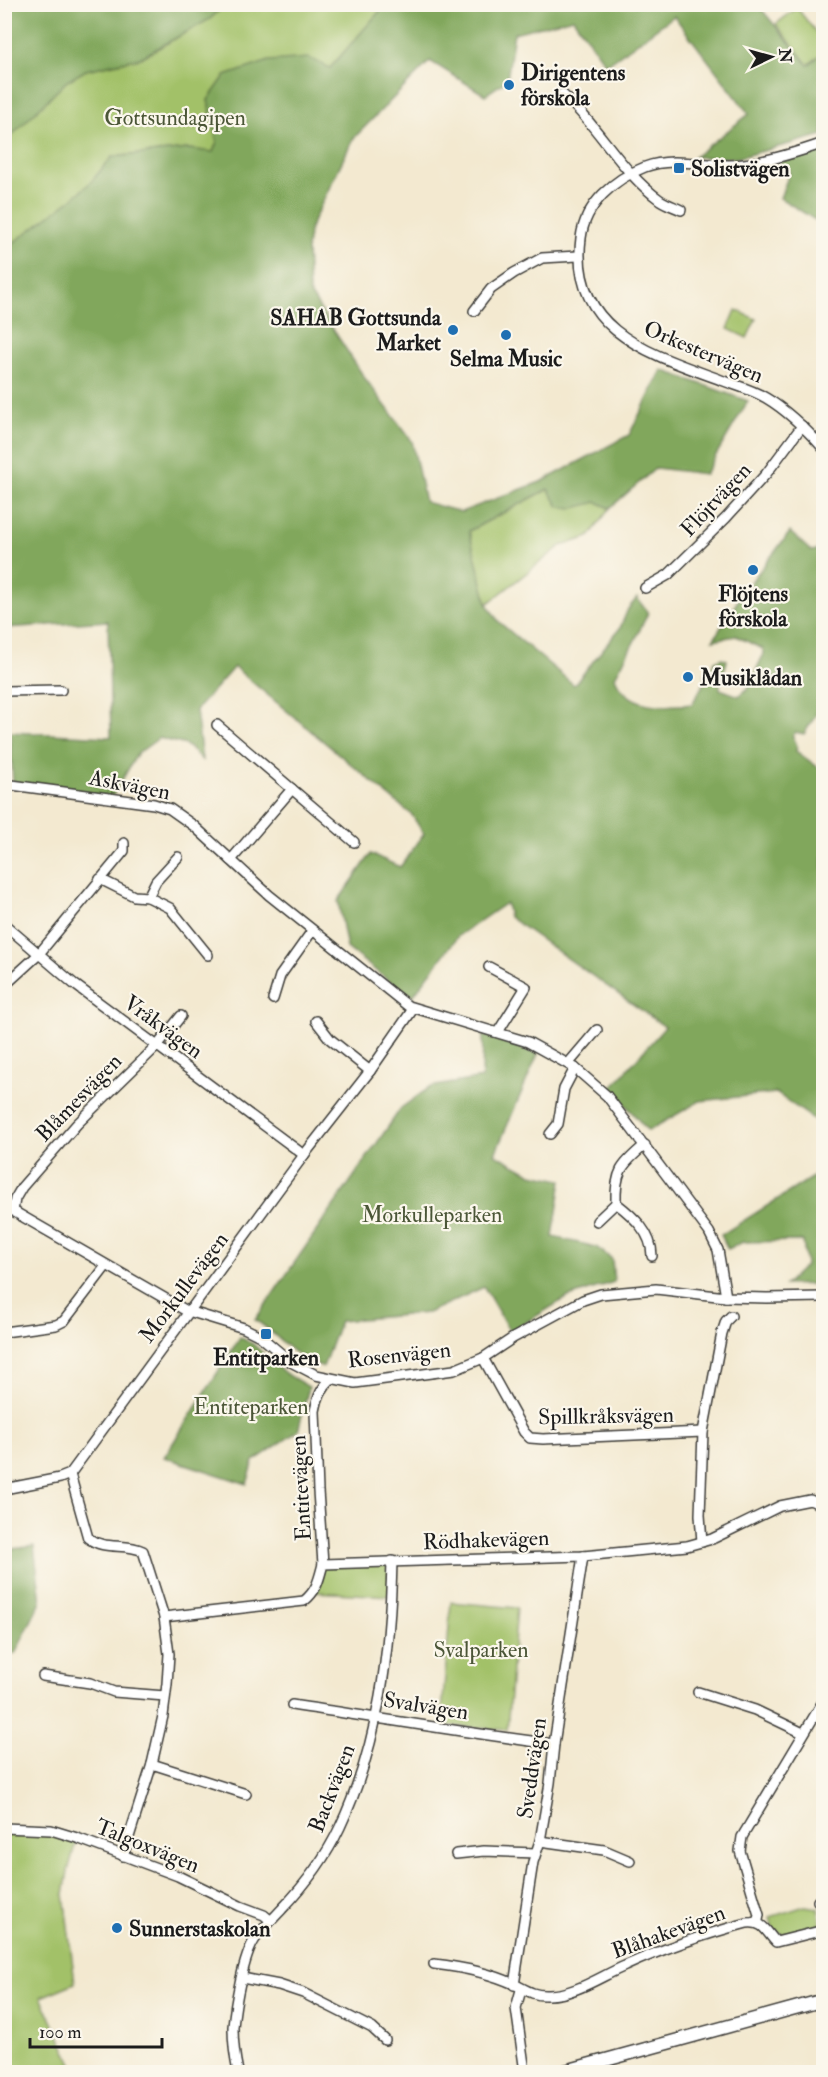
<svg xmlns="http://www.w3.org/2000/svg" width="828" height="2077" font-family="'IM FELL Double Pica',serif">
  <rect width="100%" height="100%" fill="#fbf7ec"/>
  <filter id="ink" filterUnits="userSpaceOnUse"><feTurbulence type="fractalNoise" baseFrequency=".0167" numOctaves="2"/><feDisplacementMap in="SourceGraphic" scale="12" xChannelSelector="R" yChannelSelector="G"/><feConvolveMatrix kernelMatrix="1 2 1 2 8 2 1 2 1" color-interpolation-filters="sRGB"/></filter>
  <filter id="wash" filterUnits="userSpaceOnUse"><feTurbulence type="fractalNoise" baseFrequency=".008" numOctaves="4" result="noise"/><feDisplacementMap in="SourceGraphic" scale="24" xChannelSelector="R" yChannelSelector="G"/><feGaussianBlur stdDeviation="1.35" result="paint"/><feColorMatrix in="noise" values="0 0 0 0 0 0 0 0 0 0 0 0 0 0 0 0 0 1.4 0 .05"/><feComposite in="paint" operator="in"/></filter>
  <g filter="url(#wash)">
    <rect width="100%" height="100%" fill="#f3e9d0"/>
    <g fill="#a2c168" stroke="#5f6e42" stroke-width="1.5">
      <polygon points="225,5 386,5 330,68 208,100 217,142 213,152 188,149 112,157 91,182 72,199 5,249 5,152 11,136 67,81 86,70 141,58 210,19"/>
      <polygon points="797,8 823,41 823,53 808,65 776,24"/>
      <polygon points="736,310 756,319 747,338 728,329"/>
      <polygon points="549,489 574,507 597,502 610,508 589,537 561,546 487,604 469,531"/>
      <polygon points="392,1561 391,1596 314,1592 323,1564"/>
      <polygon points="451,1602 517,1608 507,1730 441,1725"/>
      <polygon points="5,1828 77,1838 68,1871 64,1894 75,1983 41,1997 76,2072 5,2072"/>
      <polygon points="805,1906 818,1908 821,1924 781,1934 773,1930 770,1917"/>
    </g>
    <g fill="#81a75c" stroke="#4e623c" stroke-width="1.5">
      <path d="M386 4 758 5 808 65 823 53V135L737 158 694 157 749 114 674 16 606 65 573 18 514 33 507 80 485 95 430 61 353 139 310 228 307 247 309 292 364 377 412 441 425 502 461 512 543 481 629 435 662 370 748 401 705 474 656 468 610 508 597 502 574 508 559 507 548 489 469 531 487 604 499 622 574 685 620 628 628 609 637 598 648 613 635 640 615 677C627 709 663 707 692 704L705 681V674L712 667 715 661 722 658 727 660C726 670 718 679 720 689L739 696 748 688 764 653 763 649 736 636 713 640 744 591 790 532 811 551 823 549V696L819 698 816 715 804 734 795 732 793 736 797 746 796 751 823 771V1284L785 1285 806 1265 803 1241 743 1242 728 1249 721 1235 822 1171 819 1123 776 1093 700 1101 648 1131 611 1088 665 1027 509 917 506 903 458 936 413 996 389 981 347 948 338 901 371 854 400 867 424 834 412 815 234 667 196 710 202 760 186 745 159 738 137 754 111 799 13 784 10 732 111 737 108 621 5 628V249L72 199 91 182 112 157 188 149 213 152 217 142 208 100 225 76 269 61 309 58 330 68Z"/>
      <polygon points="4,5 5,4 225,5 210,19 140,58 86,70 67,81 11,136 6,152 4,152"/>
      <polygon points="823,150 824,150 823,225 780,198 790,171 779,162"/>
      <path d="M483 1035 538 1054 495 1154 532 1174 562 1180 553 1237 596 1247 612 1259 614 1282 566 1298 510 1332 484 1287 427 1313 340 1321 323 1367C314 1363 305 1359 297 1354 282 1344 271 1329 255 1320L401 1108 430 1087 482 1078Z"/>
      <polygon points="240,1337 253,1344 285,1373 309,1387 298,1431 254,1461 247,1484 164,1457"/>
      <polygon points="34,1546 41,1601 15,1654 5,1654 5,1550"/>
    </g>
  </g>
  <g filter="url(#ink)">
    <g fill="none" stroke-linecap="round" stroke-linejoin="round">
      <g stroke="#3c3b37" stroke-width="12">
        <g id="minor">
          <path d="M562 94C599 126 620 171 660 200 666 204 675 207 681 210"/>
          <path d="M824 143C798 152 770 161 744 164 711 169 677 155 645 167 614 179 585 204 581 238 569 332 654 355 724 381 738 386 753 390 766 398 788 411 807 430 824 449"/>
          <polyline points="474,311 491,289 514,273 542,258 578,256"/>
          <polyline points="645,588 668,575 726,518 766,474 802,426"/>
          <polyline points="4,691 61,690"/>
          <polyline points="217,725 354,842"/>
          <polyline points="4,784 154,804 170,809 194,826 269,895 408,1006 528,1042 575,1068 607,1096 709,1232 718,1250 726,1297"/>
          <polyline points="231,860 292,789"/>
          <polyline points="100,879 134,896 148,897 156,881 178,857"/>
          <polyline points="148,897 170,908 208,955"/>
          <polyline points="4,924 74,984 304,1155"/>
          <polyline points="489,967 526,987 498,1032"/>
          <polyline points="4,986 38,955 124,851 124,843"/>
          <polyline points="273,999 280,976 312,931"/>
          <polyline points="316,1021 330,1039 370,1071"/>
          <polyline points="568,1064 597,1030"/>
          <polyline points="550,1134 558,1124 564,1089 575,1068"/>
          <path d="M616 1203C634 1217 652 1233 652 1256"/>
          <polyline points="4,1210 13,1211 185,1310 244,1328 260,1336 291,1362 316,1375 355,1383 454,1370 483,1358 513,1338 583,1300 601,1294 656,1289 726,1297 767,1298 824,1297"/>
          <polyline points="13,1211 15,1199 22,1187 77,1124 157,1046 181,1016"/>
          <path d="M597 1221 616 1203C615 1172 621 1165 645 1145"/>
          <polyline points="4,1332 56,1325 64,1321 106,1266"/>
          <polyline points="483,1358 524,1432 530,1438 543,1439 703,1432"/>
          <path d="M70 1474 88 1538C105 1551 125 1542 143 1551L164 1617 169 1654 167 1684 163 1716 152 1764 123 1856"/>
          <polyline points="4,1489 60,1478 70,1474 304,1155 370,1071 413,1009"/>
          <polyline points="702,1542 700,1515 703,1432 722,1333 726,1321 731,1316"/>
          <path d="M323 1564 318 1491 315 1411C317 1398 321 1388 331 1379"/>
          <path d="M164 1617 304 1601C317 1591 319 1579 323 1564L583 1556 687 1546 712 1539 780 1506 810 1500 824 1506"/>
          <polyline points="43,1676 90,1683 114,1692 165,1696"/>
          <polyline points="698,1692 755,1710 803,1733"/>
          <path d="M292 1705C379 1718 466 1733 554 1744"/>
          <polyline points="152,1764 246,1794"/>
          <polyline points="4,1828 51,1830 77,1838 178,1876 240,1906 264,1915 270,1920"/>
          <polyline points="540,1841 604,1850 630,1861"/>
          <polyline points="456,1854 484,1851 535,1853"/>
          <polyline points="818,1901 824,1905"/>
          <polyline points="755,1922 758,1920 759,1915 740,1851 742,1837 824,1700"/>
          <path d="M434 1964C460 1967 490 1973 514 1984 526 1990 534 1996 548 1995 575 1995 601 1976 625 1966 664 1948 706 1934 747 1923 764 1921 766 1932 776 1942L824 1930"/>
          <polyline points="242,1978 279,1985 303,1993 372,2028 385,2040"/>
          <polyline points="514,1985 533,1862 540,1841 550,1783 554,1744 583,1556"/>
          <polyline points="521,1990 516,2008 525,2072"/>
          <path d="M238 2072C235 2058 233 2041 233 2027 235 2005 243 1957 255 1939 263 1928 273 1919 282 1909 305 1885 326 1857 340 1827 379 1744 390 1653 392 1561"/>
        </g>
      </g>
      <g stroke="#3c3b37" stroke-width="15">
        <polyline id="major" points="562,2072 824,2000"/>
      </g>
      <use href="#minor" stroke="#fff" stroke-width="9"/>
      <use href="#major" stroke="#fff" stroke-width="12"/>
    </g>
  </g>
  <g fill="#1f6fb2" stroke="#fbf7ec" stroke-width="2">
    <circle cx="509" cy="85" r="6"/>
    <rect x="673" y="162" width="12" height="12" rx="3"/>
    <circle cx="453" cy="330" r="6"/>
    <circle cx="506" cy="335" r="6"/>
    <circle cx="753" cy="570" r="6"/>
    <circle cx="688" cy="677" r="6"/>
    <rect x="260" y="1328" width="12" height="12" rx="3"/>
    <circle cx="117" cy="1928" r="6"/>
  </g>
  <g text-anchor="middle" stroke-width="4.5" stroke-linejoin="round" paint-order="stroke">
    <g font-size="22" font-weight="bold" fill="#1c1c1c" stroke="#fbf7ec" text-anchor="start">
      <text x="521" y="80">Dirigentens<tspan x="521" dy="25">förskola</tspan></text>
      <text x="691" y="176">Solistvägen</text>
      <text x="441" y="325" text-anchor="end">SAHAB Gottsunda<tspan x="441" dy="25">Market</tspan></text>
      <text x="506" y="366" text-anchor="middle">Selma Music</text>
      <text x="753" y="601" text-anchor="middle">Flöjtens<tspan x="753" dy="25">förskola</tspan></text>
      <text x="700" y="685">Musiklådan</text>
      <text x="266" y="1365" text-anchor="middle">Entitparken</text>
      <text x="129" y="1936">Sunnerstaskolan</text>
    </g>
    <g font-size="22" fill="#4b5637" stroke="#fbf7ec">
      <text x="175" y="125">Gottsundagipen</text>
      <text x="432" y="1222">Morkulleparken</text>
      <text x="251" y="1414">Entiteparken</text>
      <text x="481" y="1657">Svalparken</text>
    </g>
    <g font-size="22" fill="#1c1c1c" stroke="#fbf7ec">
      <text transform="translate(704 351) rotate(23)" y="8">Orkestervägen</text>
      <text transform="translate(715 499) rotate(-47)" y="8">Flöjtvägen</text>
      <text transform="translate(130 784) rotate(11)" y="8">Askvägen</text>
      <text transform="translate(164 1026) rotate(36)" y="8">Vråkvägen</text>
      <text transform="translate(78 1097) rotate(-46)" y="8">Blåmesvägen</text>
      <text transform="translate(183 1287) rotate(-53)" y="8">Morkullevägen</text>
      <text transform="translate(399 1354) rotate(-6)" y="8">Rosenvägen</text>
      <text transform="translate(606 1415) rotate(-1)" y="8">Spillkråksvägen</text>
      <text transform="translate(300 1488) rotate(-93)" y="8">Entitevägen</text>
      <text transform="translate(486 1539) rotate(-2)" y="8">Rödhakevägen</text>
      <text transform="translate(426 1705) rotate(9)" y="8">Svalvägen</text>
      <text transform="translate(531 1768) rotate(-82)" y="8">Sveddvägen</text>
      <text transform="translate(331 1788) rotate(-69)" y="8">Backvägen</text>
      <text transform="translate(148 1845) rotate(22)" y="8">Talgoxvägen</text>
      <text transform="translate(668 1931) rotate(-20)" y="8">Blåhakevägen</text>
    </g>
  </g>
  <rect width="828" height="2077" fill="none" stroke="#fbf7ec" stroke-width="24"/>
  <g transform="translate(771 57) rotate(85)" stroke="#fbf7ec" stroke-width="4.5" paint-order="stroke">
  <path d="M0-4.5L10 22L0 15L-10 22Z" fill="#1c1c1c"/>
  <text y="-9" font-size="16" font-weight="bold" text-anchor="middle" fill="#1c1c1c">N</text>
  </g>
  <path d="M30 2038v9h132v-9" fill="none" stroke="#1c1c1c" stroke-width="3"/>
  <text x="39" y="2038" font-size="18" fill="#1c1c1c" stroke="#fbf7ec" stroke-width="4.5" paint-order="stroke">100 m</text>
</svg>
